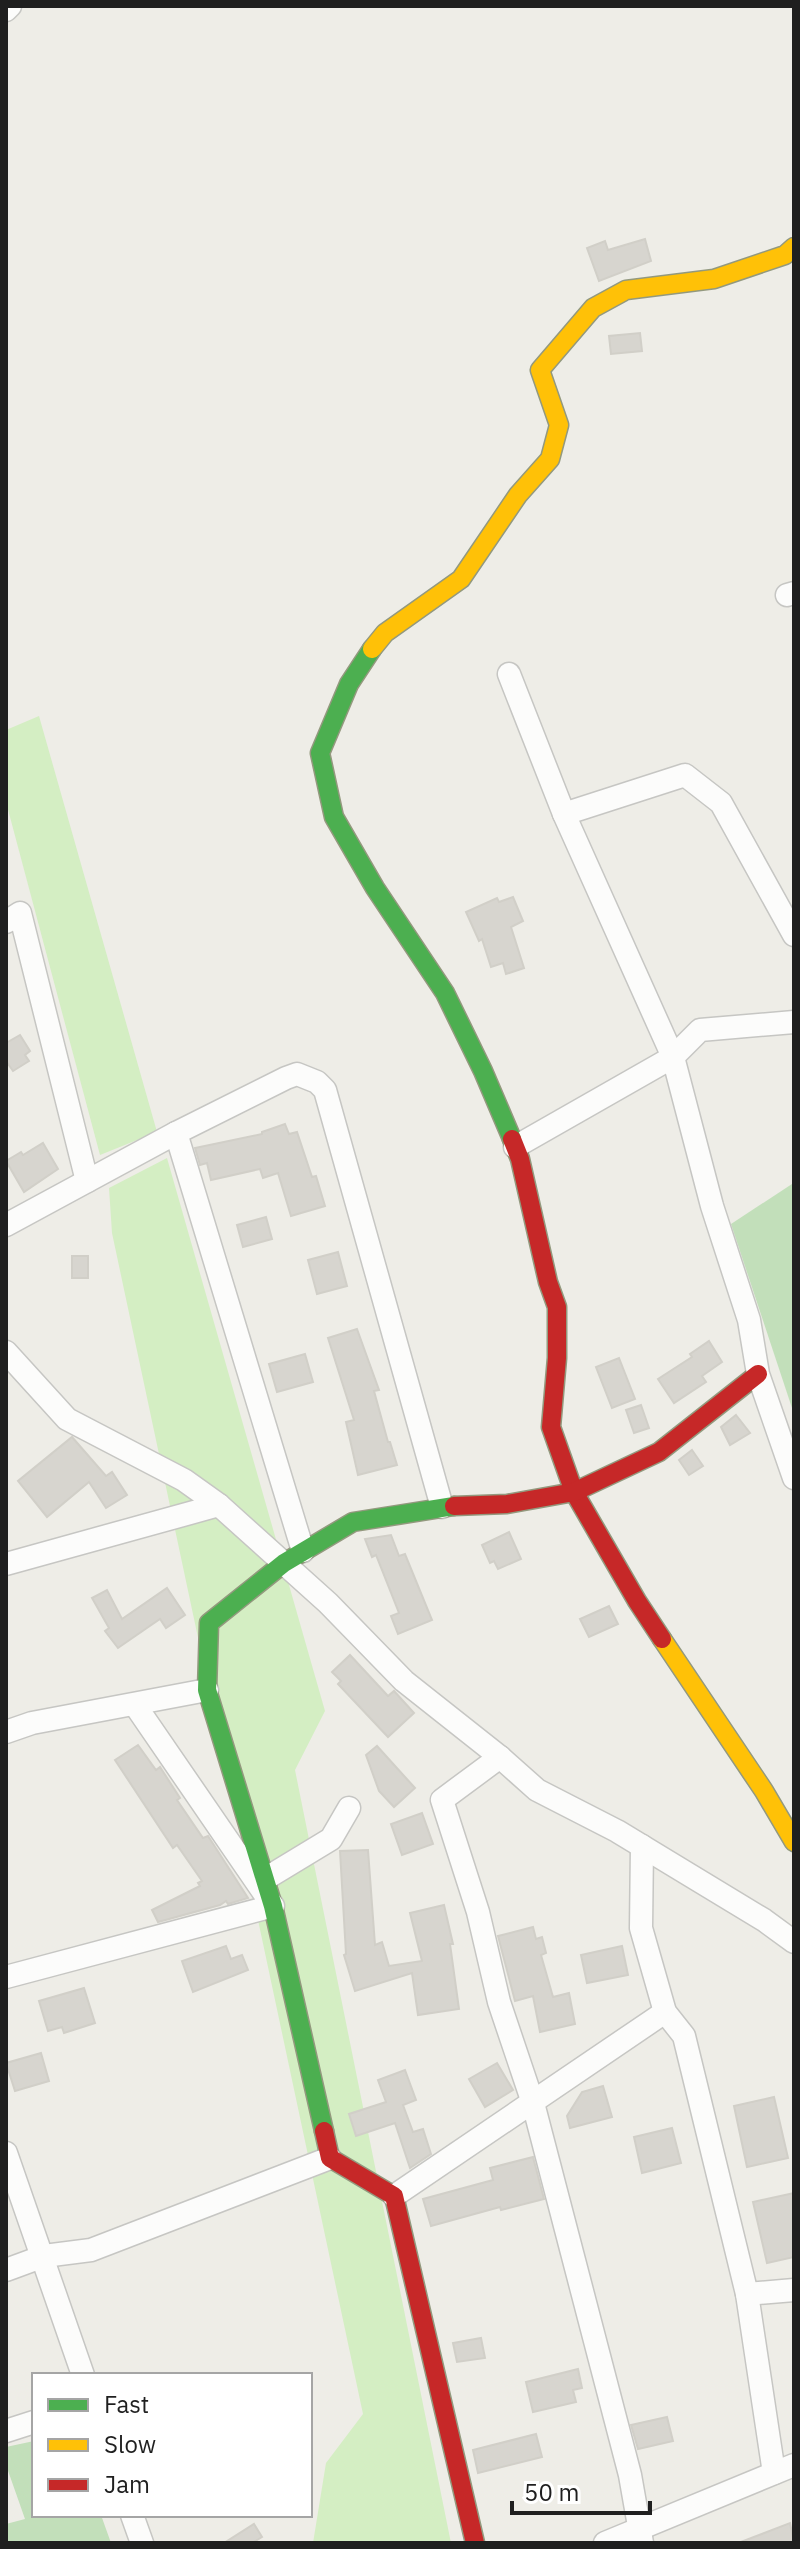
<svg xmlns="http://www.w3.org/2000/svg" width="800" height="2549" font-family="'IBM Plex Sans',sans-serif">
  <rect width="100%" height="100%" fill="#eeede7"/>
  <g fill="#d4eec3">
    <polygon points="39,716 157,1132 100,1155 6,802 6,730"/>
    <polygon points="167,1158 325,1711 295,1770 451,2543 313,2543 326,2463 363,2414 112,1233 109,1188"/>
  </g>
  <g fill="#c2dfba">
    <polygon points="792,1184 794,1187 794,1414 731,1224"/>
    <polygon points="34,2441 34,2515 101,2515 111,2543 6,2543 6,2524 25,2519 6,2465 6,2447"/>
  </g>
  <g fill="#d7d5cf" stroke="#d1cfc8" stroke-width="2">
    <polygon points="645,239 651,261 599,281 587,248 605,241 608,250"/>
    <polygon points="640,333 642,351 611,354 609,336"/>
    <polygon points="513,897 523,921 511,927 524,968 506,974 503,963 491,967 482,939 479,941 466,912 497,898 499,902"/>
    <polygon points="20,1035 30,1051 25,1055 29,1061 13,1071 6,1061 6,1043"/>
    <polygon points="285,1124 289,1134 297,1132 312,1177 316,1176 325,1206 291,1216 278,1173 263,1178 260,1169 211,1180 207,1163 200,1165 195,1148 262,1134 262,1132"/>
    <polygon points="43,1143 58,1169 24,1192 6,1161 21,1152 23,1155"/>
    <polygon points="266,1217 272,1239 243,1247 237,1225"/>
    <polygon points="338,1252 347,1286 317,1294 308,1260"/>
    <rect x="72" y="1256" width="16" height="22"/>
    <polygon points="357,1329 379,1390 374,1391 388,1442 390,1442 397,1465 358,1475 346,1422 354,1420 328,1338"/>
    <polygon points="709,1341 722,1362 702,1376 706,1382 674,1403 658,1379 692,1357 690,1354"/>
    <polygon points="305,1354 313,1382 277,1392 269,1364"/>
    <polygon points="619,1358 635,1399 612,1408 596,1367"/>
    <polygon points="641,1405 649,1428 634,1433 626,1410"/>
    <polygon points="736,1415 750,1433 730,1445 721,1427"/>
    <polygon points="72,1437 106,1476 112,1472 127,1495 106,1508 89,1482 47,1517 18,1481"/>
    <polygon points="692,1450 703,1466 689,1475 679,1460"/>
    <polygon points="509,1532 521,1559 498,1569 494,1561 490,1563 482,1545"/>
    <polygon points="391,1535 399,1556 405,1554 432,1620 398,1634 391,1616 399,1613 376,1555 372,1557 365,1539"/>
    <polygon points="167,1588 185,1615 166,1628 160,1619 118,1648 105,1631 109,1628 92,1598 107,1590 122,1619"/>
    <polygon points="609,1606 618,1624 589,1637 580,1619"/>
    <polygon points="350,1655 388,1696 394,1691 414,1713 388,1737 338,1684 341,1681 332,1672"/>
    <polygon points="138,1745 156,1770 160,1767 180,1798 177,1800 203,1838 208,1836 248,1898 228,1904 226,1901 220,1905 158,1922 152,1910 200,1886 198,1883 202,1881 177,1845 173,1848 115,1760"/>
    <polygon points="377,1746 415,1788 394,1807 379,1791 366,1755"/>
    <polygon points="422,1813 433,1844 402,1855 391,1824"/>
    <polygon points="368,1850 375,1945 382,1942 389,1966 422,1961 410,1913 444,1905 453,1944 450,1944 459,2009 418,2015 412,1973 355,1991 344,1955 346,1954 340,1851"/>
    <polygon points="533,1927 536,1939 542,1937 546,1953 541,1955 553,1997 569,1993 575,2024 540,2032 533,1996 515,2001 498,1936"/>
    <polygon points="226,1946 231,1959 242,1955 248,1970 193,1992 182,1961"/>
    <polygon points="622,1946 628,1975 587,1983 581,1955"/>
    <polygon points="84,1988 95,2023 64,2033 62,2027 48,2031 39,2001"/>
    <polygon points="41,2053 49,2081 15,2091 6,2063"/>
    <polygon points="497,2063 513,2090 485,2107 469,2079"/>
    <polygon points="405,2070 416,2100 403,2105 413,2132 423,2129 431,2154 410,2168 395,2123 356,2136 349,2114 386,2102 378,2080"/>
    <polygon points="603,2086 612,2117 570,2128 567,2116 582,2092"/>
    <polygon points="774,2097 788,2158 747,2167 734,2106"/>
    <polygon points="672,2128 681,2163 642,2173 634,2137"/>
    <polygon points="533,2157 544,2199 501,2210 500,2207 431,2226 423,2199 493,2180 490,2168"/>
    <polygon points="794,2193 794,2257 767,2263 753,2202"/>
    <polygon points="481,2338 485,2358 457,2362 453,2343"/>
    <polygon points="578,2369 582,2388 573,2390 576,2402 533,2412 526,2382"/>
    <polygon points="667,2417 673,2441 638,2449 631,2425"/>
    <polygon points="536,2434 542,2457 478,2473 473,2450"/>
    <polygon points="790,2523 794,2543 742,2543 741,2542"/>
    <polygon points="254,2524 262,2537 252,2543 224,2543"/>
  </g>
  <g fill="none" stroke-linecap="round" stroke-linejoin="round">
    <g stroke="#c6c6c3" stroke-width="25">
      <g id="street">
        <polyline points="6,10 10,6"/>
        <polyline points="787,595 794,593"/>
        <polyline points="509,674 564,814 673,1057 712,1206 749,1320 758,1374 794,1478"/>
        <polyline points="564,814 685,775 721,803 794,935"/>
        <polyline points="6,922 20,913 87,1181"/>
        <polyline points="176,1133 303,1551"/>
        <polyline points="515,1147 673,1057 700,1030 794,1022"/>
        <polyline points="6,1225 176,1133 286,1078 297,1074 317,1082 325,1090 442,1507"/>
        <polyline points="6,1352 67,1419 184,1480 219,1505 328,1603 404,1681 500,1757 537,1790 617,1831 764,1920 794,1942"/>
        <polyline points="6,1564 219,1505"/>
        <polyline points="6,1732 32,1723 207,1690"/>
        <polyline points="500,1757 442,1800 478,1912 499,2002 533,2103 630,2475 642,2543"/>
        <polyline points="642,1846 641,1928 665,2012 684,2036 747,2294 774,2473"/>
        <polyline points="265,1879 331,1839 349,1808"/>
        <polyline points="6,1977 273,1906 135,1705"/>
        <polyline points="6,2153 83,2375"/>
        <polyline points="394,2196 665,2012"/>
        <polyline points="6,2270 44,2256 91,2250 330,2158"/>
        <polyline points="747,2294 794,2290"/>
        <polyline points="6,2431 34,2422"/>
        <polyline points="132,2515 142,2543"/>
        <polyline points="605,2543 794,2465"/>
      </g>
    </g>
    <g stroke="#93997e" stroke-width="21">
      <g id="fast">
        <polyline points="372,649 349,684 320,753 334,817 375,888 445,993 483,1071 512,1139"/>
        <polyline points="324,2131 273,1906 207,1690 209,1623 284,1563 353,1522 454,1506"/>
      </g>
    </g>
    <g stroke="#93997e" stroke-width="21">
      <g id="slow">
        <polyline points="372,649 385,633 461,579 518,495 550,459 559,425 540,370 593,308 626,290 714,279 785,255 794,247"/>
        <polyline points="662,1639 764,1791 794,1842"/>
      </g>
    </g>
    <g stroke="#93997e" stroke-width="21">
      <g id="jam">
        <polyline points="512,1139 520,1159 548,1282 557,1307 557,1358 551,1427 574,1492 637,1601 662,1639"/>
        <polyline points="454,1506 507,1504 574,1492 659,1452 758,1374"/>
        <polyline points="324,2131 330,2158 394,2196 475,2543"/>
      </g>
    </g>
    <use href="#street" stroke="#fcfcfb" stroke-width="22"/>
    <use href="#fast" stroke="#4caf50" stroke-width="18"/>
    <use href="#slow" stroke="#ffc107" stroke-width="18"/>
    <use href="#jam" stroke="#c62828" stroke-width="18"/>
  </g>
  <rect width="800" height="2549" fill="none" stroke="#1f1f1f" stroke-width="16"/>
  <rect x="32" y="2373" width="280" height="144" fill="#ffffff" stroke="#a5a5a5" stroke-width="2"/>
  <rect x="48" y="2399" width="40" height="12" fill="#4caf50" stroke="#a5a5a5" stroke-width="2"/>
  <text x="104" y="2413" font-size="24" fill="#1f1f1f">Fast</text>
  <rect x="48" y="2439" width="40" height="12" fill="#ffc107" stroke="#a5a5a5" stroke-width="2"/>
  <text x="104" y="2453" font-size="24" fill="#1f1f1f">Slow</text>
  <rect x="48" y="2479" width="40" height="12" fill="#c62828" stroke="#a5a5a5" stroke-width="2"/>
  <text x="104" y="2493" font-size="24" fill="#1f1f1f">Jam</text>
  <path d="M512 2501v12h138v-12" fill="none" stroke="#1f1f1f" stroke-width="4"/>
  <text x="524" y="2501" font-size="24" fill="#1f1f1f" stroke="#ffffff" stroke-width="6" paint-order="stroke">50 m</text>
</svg>
